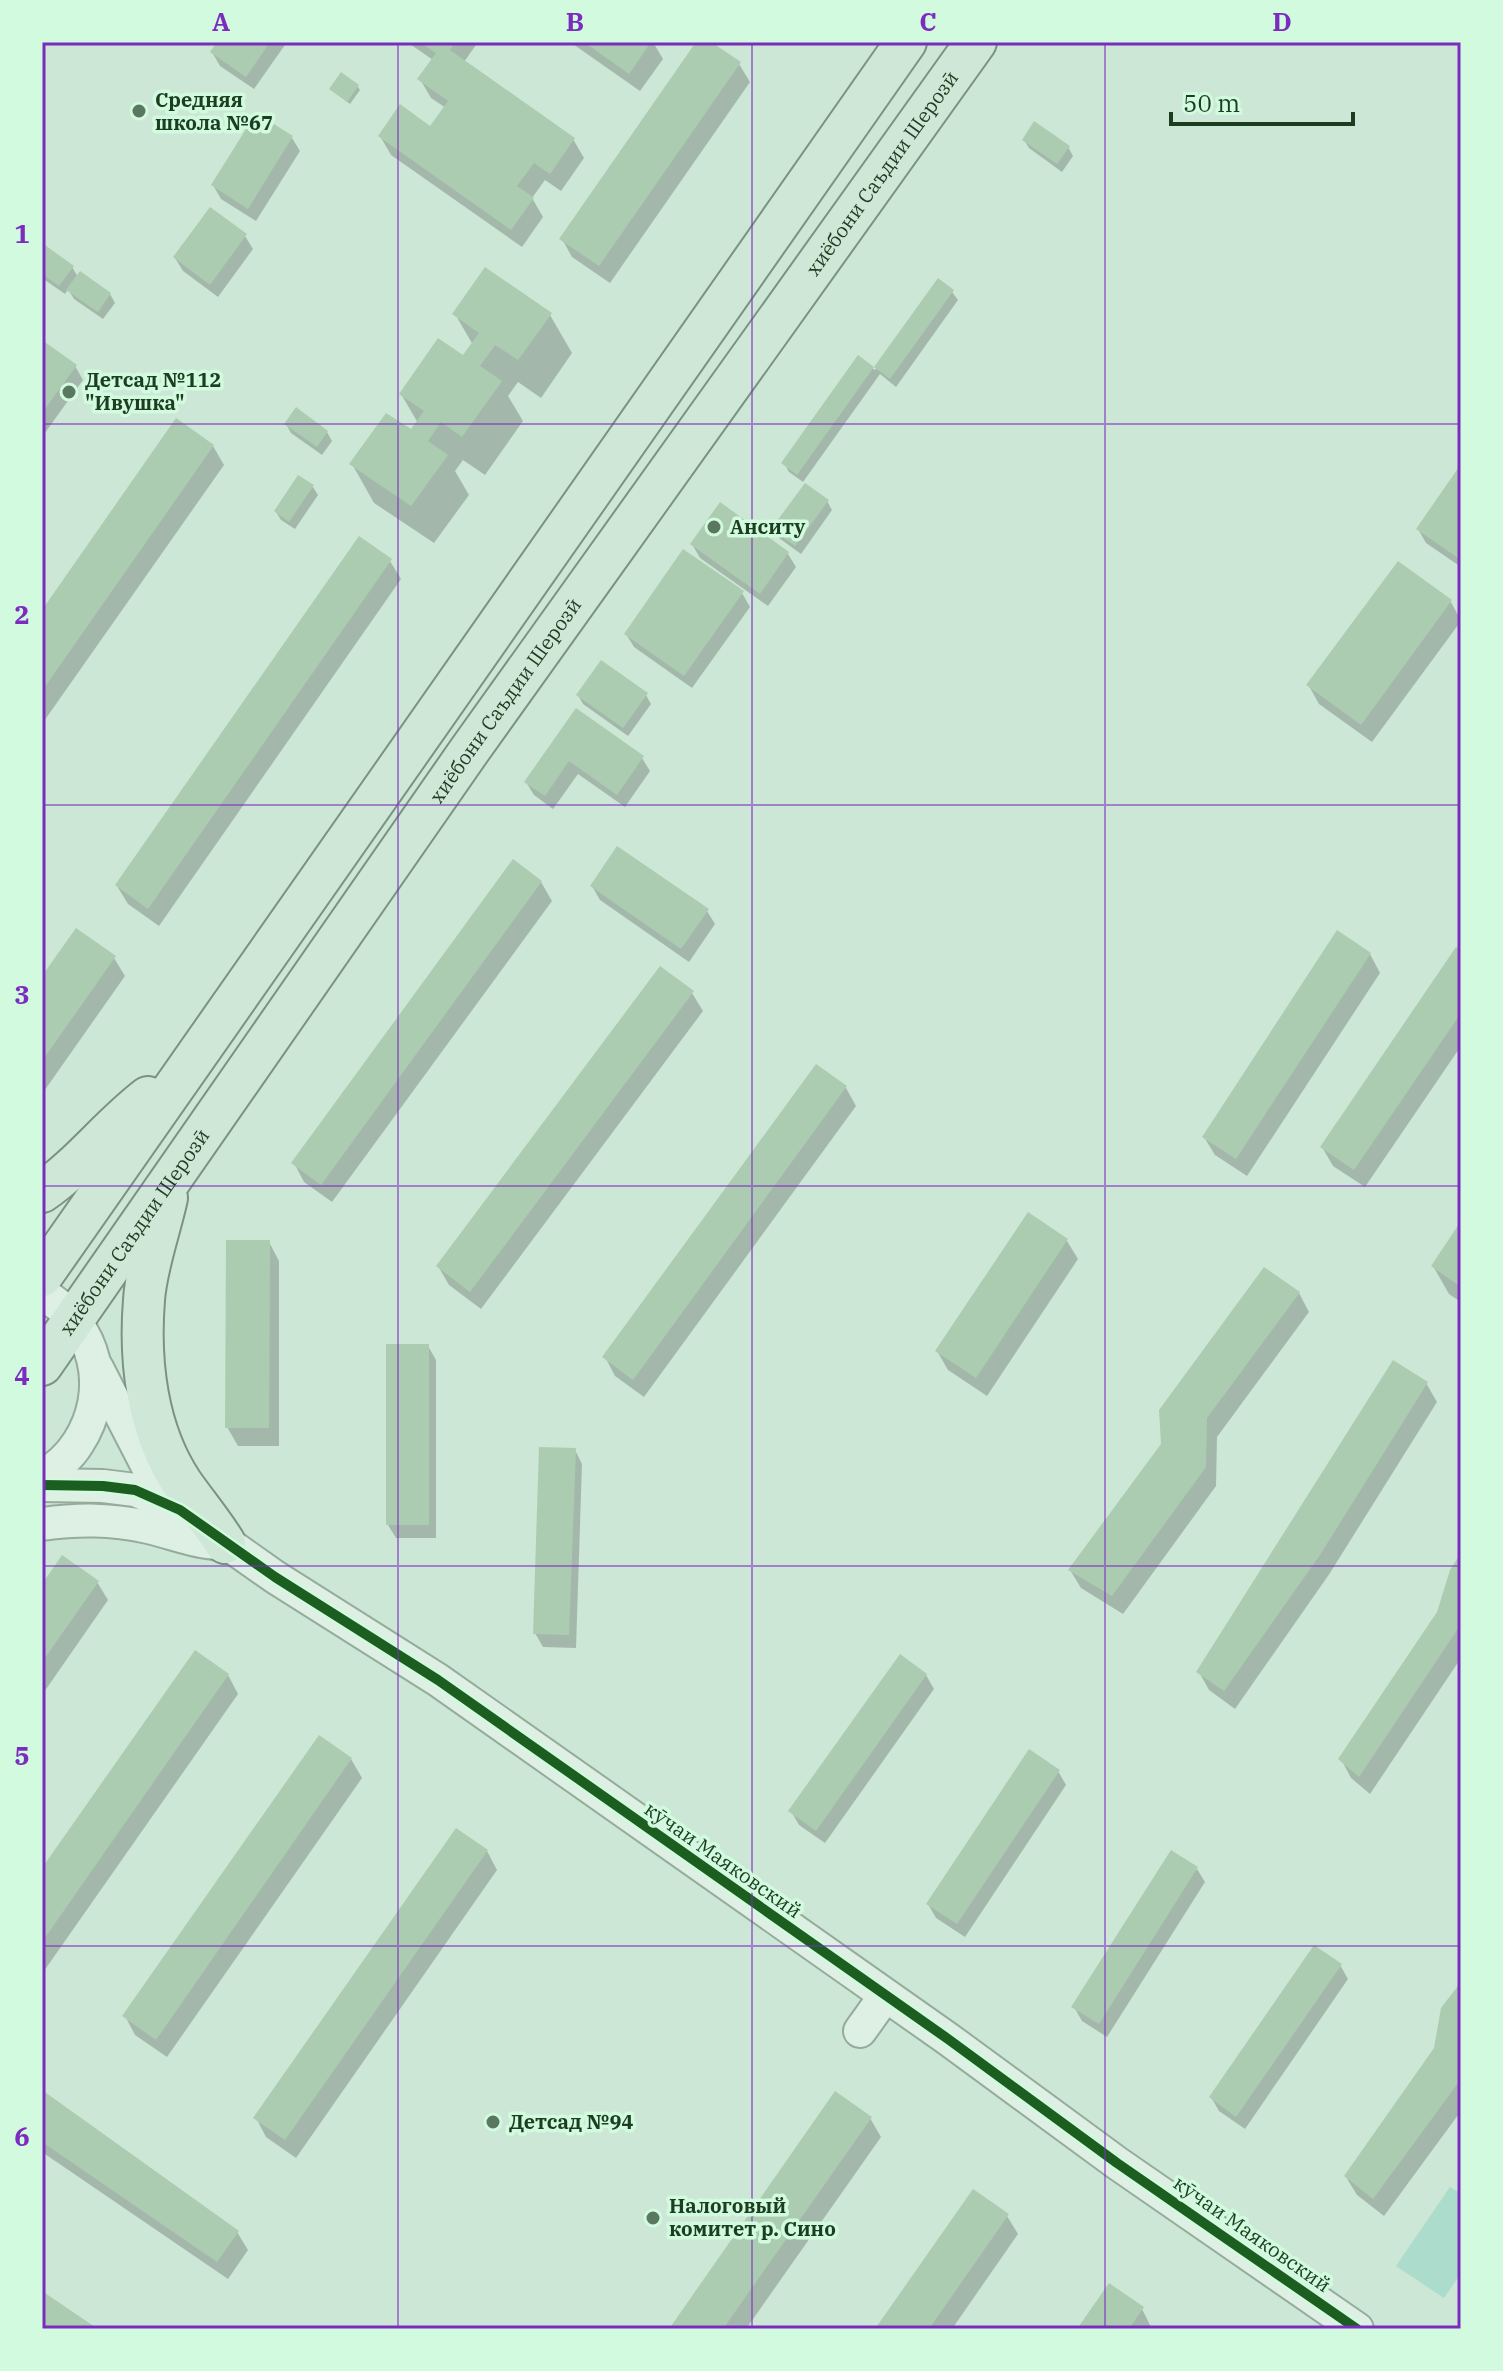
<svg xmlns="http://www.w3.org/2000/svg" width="1503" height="2371" font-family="'IBM Plex Serif',serif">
  <rect width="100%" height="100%" fill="#cce7d5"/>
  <polygon fill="#acdccb" points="1450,2187 1461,2194 1461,2273 1444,2298 1396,2266"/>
  <g fill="#0003">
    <polygon points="219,42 287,42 254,89 220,66 212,52"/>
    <polygon points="407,42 478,42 464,62 573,139 584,158 561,191 545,180 532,198 543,217 522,247 391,155 380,136 431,129 446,108 431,98 420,79 433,60"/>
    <polygon points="570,42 653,42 663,59 640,91"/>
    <polygon points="698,42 708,42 739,64 750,82 610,283 572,257 562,239"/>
    <polygon points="358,87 360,90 350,104 331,89"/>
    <polygon points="292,138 300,151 256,221 221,199 213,185"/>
    <polygon points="1024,140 1068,147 1073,156 1062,172 1029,148"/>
    <polygon points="245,236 253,249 218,297 183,271 175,258"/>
    <polygon points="42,246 72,267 78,277 110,294 115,303 103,319 74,299 68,289 65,294 42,278"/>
    <polygon points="938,281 952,292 958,300 896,387 880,374 803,482 789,472 784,463 858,358 875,370"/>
    <polygon points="455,314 550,315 572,353 541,398 518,382 508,396 523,421 485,475 463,460 455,471 469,495 434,543 374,503 352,464 411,432 418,423 401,394 463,358 473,345"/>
    <polygon points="42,343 75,366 83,380 42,437"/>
    <polygon points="286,424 327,432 332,441 322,455 291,433"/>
    <polygon points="213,446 224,465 42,724 42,614"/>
    <polygon points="1461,467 1461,567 1426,543 1418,529"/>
    <polygon points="313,487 318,495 295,529 281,520 276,512"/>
    <polygon points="827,501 832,510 801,554 779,538 774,529"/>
    <polygon points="692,544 788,554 796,567 768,606 700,558"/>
    <polygon points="390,561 401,579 159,926 128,904 117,886"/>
    <polygon points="742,593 750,607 692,688 634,647 626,634"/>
    <polygon points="1451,602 1461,621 1372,742 1319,704 1309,686"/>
    <polygon points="578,695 646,695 651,704 628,736 583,704"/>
    <polygon points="576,711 642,758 650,771 625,807 578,774 553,809 534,795 526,782"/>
    <polygon points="541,882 552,901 332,1202 304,1182 294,1163"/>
    <polygon points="592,886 707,911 715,924 689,962 600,900"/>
    <polygon points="1461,953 1461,1046 1365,1187 1333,1166 1322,1147"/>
    <polygon points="1370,954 1380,973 1247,1176 1215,1155 1204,1137"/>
    <polygon points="114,958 125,976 42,1094 42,980"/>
    <polygon points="692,993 703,1011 481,1309 449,1285 438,1266"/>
    <polygon points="817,1066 846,1088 856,1106 644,1397 615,1376 605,1357"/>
    <polygon points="1028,1215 1067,1241 1078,1259 987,1396 948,1370 937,1351"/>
    <polygon points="1461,1224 1461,1302 1449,1294 1433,1266"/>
    <polygon points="269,1242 279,1261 279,1446 238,1446 227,1427"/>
    <polygon points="1299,1293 1309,1312 1217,1437 1216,1486 1123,1614 1081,1588 1070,1570"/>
    <polygon points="428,1346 436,1360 436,1538 396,1538 388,1525"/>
    <polygon points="1426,1383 1437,1402 1330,1573 1235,1709 1209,1690 1199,1672"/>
    <polygon points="575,1450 582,1464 576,1648 543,1647 535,1633"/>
    <polygon points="1461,1557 1461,1658 1370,1794 1351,1778 1341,1759 1439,1613 1451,1571"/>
    <polygon points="97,1582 108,1600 42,1695 42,1588"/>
    <polygon points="228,1675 238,1694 44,1971 42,1969 42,1872"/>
    <polygon points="926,1675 934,1689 825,1843 799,1825 791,1811"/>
    <polygon points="351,1759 362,1778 167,2057 135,2035 125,2016"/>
    <polygon points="1058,1771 1066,1785 965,1937 936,1918 928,1904"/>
    <polygon points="487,1851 497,1870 296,2158 266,2137 256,2118"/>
    <polygon points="1197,1869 1205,1882 1107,2037 1082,2021 1074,2007"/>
    <polygon points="1340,1965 1348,1979 1245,2129 1219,2111 1211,2097"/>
    <polygon points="1461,1985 1461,2111 1384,2216 1357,2195 1346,2177 1436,2049"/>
    <polygon points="42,2093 237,2232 248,2250 228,2279 42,2152"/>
    <polygon points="870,2118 881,2137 746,2329 671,2329"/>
    <polygon points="1007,2216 1018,2234 952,2329 878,2329"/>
    <polygon points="1142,2309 1152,2329 1080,2329"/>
  </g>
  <g fill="#acccb1">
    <polygon points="217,42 270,42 246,77 210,52"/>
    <polygon points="420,42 455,42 450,50 575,138 550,174 534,163 517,186 534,198 511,230 378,136 400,104 430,126 448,101 417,79 436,53"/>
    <polygon points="584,42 651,42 629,74"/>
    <polygon points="696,42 711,42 741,62 599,266 559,239"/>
    <polygon points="341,72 359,85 347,102 329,89"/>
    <polygon points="256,113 293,136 248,209 211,185"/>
    <polygon points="1034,121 1070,146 1057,164 1022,140"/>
    <polygon points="210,207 247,234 210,285 173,257"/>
    <polygon points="42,243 74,266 59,286 42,274"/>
    <polygon points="485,267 552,313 518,360 495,345 480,366 502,381 462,437 441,422 428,441 448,455 411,506 349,464 386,413 411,429 424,411 399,394 438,338 463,355 479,333 452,314"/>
    <polygon points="80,271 111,293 98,312 66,290"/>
    <polygon points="938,278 954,290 890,379 874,367"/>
    <polygon points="42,340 77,365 42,413"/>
    <polygon points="858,355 874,367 797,475 781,463"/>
    <polygon points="296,407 328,431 317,447 284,424"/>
    <polygon points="176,418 214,445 42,691 42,610"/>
    <polygon points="1461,464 1461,560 1416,529"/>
    <polygon points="298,475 314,485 289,522 274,511"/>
    <polygon points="805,483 829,500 795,546 771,529"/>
    <polygon points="720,502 789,552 760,594 690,544"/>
    <polygon points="359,536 392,559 148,909 115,885"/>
    <polygon points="683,549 744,591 684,676 624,634"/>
    <polygon points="1398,561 1452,600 1361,725 1306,685"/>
    <polygon points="601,660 648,693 623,728 576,695"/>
    <polygon points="576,708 644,756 617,795 569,761 545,796 524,782"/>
    <polygon points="617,846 709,909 681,949 590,886"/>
    <polygon points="513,859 542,881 321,1185 291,1163"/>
    <polygon points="76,928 116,956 42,1061 42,976"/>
    <polygon points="1337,930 1371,953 1236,1159 1202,1137"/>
    <polygon points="1456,947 1461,951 1461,1013 1354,1170 1320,1147"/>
    <polygon points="660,966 694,991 470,1292 436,1266"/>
    <polygon points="816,1064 847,1086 633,1380 602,1357"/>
    <polygon points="1028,1212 1068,1239 976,1378 935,1351"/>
    <polygon points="1461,1221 1461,1287 1431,1266"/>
    <polygon points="226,1240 270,1240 269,1428 225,1428"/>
    <polygon points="1264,1267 1300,1292 1207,1418 1206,1467 1112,1596 1068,1570 1161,1444 1159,1410"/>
    <rect x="386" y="1344" width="43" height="181"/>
    <polygon points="1393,1360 1428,1382 1320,1555 1224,1691 1196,1672"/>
    <polygon points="539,1447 576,1448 569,1635 533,1634"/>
    <polygon points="1461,1553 1459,1627 1359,1777 1338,1759 1437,1612 1450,1570"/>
    <polygon points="62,1555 99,1581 42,1662 42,1584"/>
    <polygon points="195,1650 229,1674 42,1942 42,1868"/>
    <polygon points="900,1654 927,1674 816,1831 788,1811"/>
    <polygon points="319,1735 352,1758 156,2040 122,2016"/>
    <polygon points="1029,1749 1060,1770 957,1924 926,1904"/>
    <polygon points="456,1828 488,1850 285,2140 253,2118"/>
    <polygon points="1171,1850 1198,1867 1099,2024 1071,2007"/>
    <polygon points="1314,1945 1342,1964 1236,2117 1209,2097"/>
    <polygon points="1461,1982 1461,2079 1373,2199 1344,2176 1434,2048 1441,2008"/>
    <polygon points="42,2090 239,2231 217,2262 42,2142"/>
    <polygon points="835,2091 872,2117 723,2329 669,2329"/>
    <polygon points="973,2189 1009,2214 929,2329 875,2329"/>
    <polygon points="1109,2283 1144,2307 1129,2329 1077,2329"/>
    <polygon points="42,2291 98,2329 42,2329"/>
  </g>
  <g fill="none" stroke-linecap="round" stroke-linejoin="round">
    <g stroke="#95ac9b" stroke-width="36">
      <g id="minor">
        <path d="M42 1294C97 1324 112 1391 78 1443 70 1456 56 1469 42 1475"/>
        <polyline points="97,1368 151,1473 178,1508"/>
        <polyline points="42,1485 103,1486 135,1490 180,1510 275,1577 438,1680 948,2039 1117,2163 1357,2329"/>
        <path d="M42 1524C80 1519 110 1519 148 1527 171 1532 193 1542 216 1543"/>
        <polyline points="860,2031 885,1996"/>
      </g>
    </g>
    <g stroke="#7c9281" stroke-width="44">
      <g id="major">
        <path d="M42 1192C81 1165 110 1126 148 1097"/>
        <path d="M167 1198C160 1230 146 1268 144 1300 139 1362 147 1430 182 1483 196 1503 212 1522 225 1543"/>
        <polyline points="42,1276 906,42"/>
        <path id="s1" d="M42 1365 469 751 976 42"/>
      </g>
    </g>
    <use href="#minor" stroke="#deefe3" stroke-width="32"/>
    <use href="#major" stroke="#cfe7d7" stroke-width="40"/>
    <g stroke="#d1fadf" stroke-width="15">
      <polyline id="cycleway" points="42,1485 103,1486 135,1490 180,1510 275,1577 438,1680 948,2039 1117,2163 1357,2329"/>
    </g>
    <use href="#cycleway" stroke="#1b5e20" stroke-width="10"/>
  </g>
  <path fill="none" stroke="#7b2cbf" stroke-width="2" stroke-opacity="0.55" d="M398 42V2329M752 42V2329M1105 42V2329M42 424H1461M42 805H1461M42 1186H1461M42 1566H1461M42 1946H1461"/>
  <g fill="#5a785f" stroke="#d1fadf" stroke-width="3">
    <circle cx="139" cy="111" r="8"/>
    <circle cx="69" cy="392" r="8"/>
    <circle cx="714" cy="527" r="8"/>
    <circle cx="493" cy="2122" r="8"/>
    <circle cx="653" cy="2218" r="8"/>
  </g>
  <g text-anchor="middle" stroke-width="7" stroke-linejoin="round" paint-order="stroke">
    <g font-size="20" font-weight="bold" fill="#1c3d20" stroke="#d1fadf" text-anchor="start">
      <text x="155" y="107">Средняя<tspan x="155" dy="23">школа №67</tspan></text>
      <text x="85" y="387">Детсад №112<tspan x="85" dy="23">"Ивушка"</tspan></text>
      <text x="730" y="534">Анситу</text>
      <text x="509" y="2129">Детсад №94</text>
      <text x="669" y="2213">Налоговый<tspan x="669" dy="23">комитет р. Сино</tspan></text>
    </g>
    <g font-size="20" fill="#1c3d20" stroke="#d1fadf">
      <text dy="7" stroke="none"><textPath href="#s1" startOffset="1458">хиёбони Саъдии Шерозӣ</textPath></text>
      <text dy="7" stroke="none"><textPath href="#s1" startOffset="810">хиёбони Саъдии Шерозӣ</textPath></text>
      <text dy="7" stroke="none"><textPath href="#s1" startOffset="162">хиёбони Саъдии Шерозӣ</textPath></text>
      <text transform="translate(723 1860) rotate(35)" y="7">кӯчаи Маяковский</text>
      <text transform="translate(1252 2234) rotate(35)" y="7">кӯчаи Маяковский</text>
    </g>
  </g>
  <rect width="1503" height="2371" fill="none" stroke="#d1fadf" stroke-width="88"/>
  <path d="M1171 112v12h182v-12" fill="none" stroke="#1c3d20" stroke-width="4"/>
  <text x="1183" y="112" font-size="24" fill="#1c3d20" stroke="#d1fadf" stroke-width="6" paint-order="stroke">50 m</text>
  <rect x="44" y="44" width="1415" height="2283" fill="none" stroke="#7b2cbf" stroke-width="3"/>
  <g font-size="26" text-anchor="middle" font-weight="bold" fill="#7b2cbf">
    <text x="221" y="31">A</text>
    <text x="575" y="31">B</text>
    <text x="928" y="31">C</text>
    <text x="1282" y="31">D</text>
    <text x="22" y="243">1</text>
    <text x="22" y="624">2</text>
    <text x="22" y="1004">3</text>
    <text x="22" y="1385">4</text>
    <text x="22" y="1765">5</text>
    <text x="22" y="2146">6</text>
  </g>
</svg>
